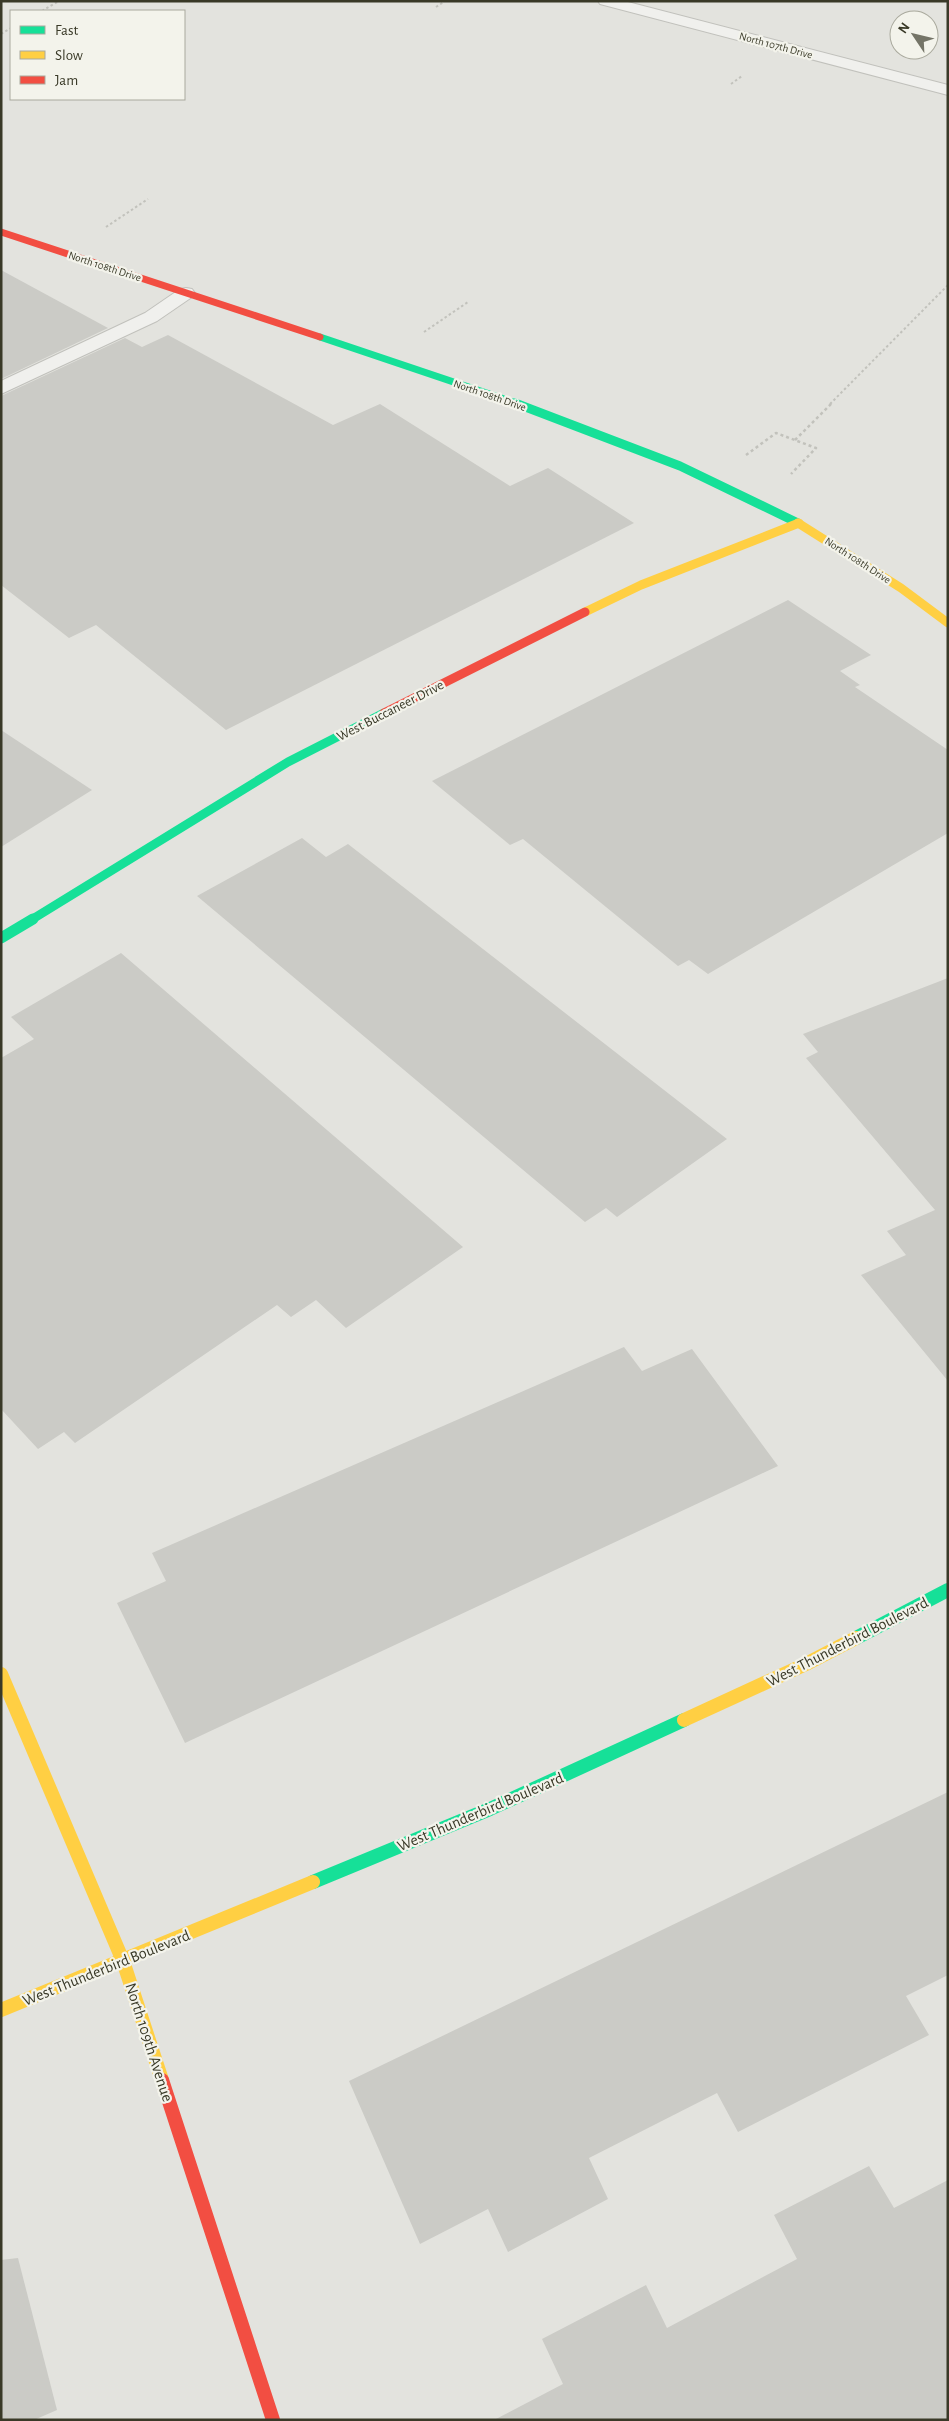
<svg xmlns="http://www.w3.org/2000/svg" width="949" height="2421" font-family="'Alegreya Sans',sans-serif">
  <rect width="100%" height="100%" fill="#e3e3de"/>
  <g fill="#cbcbc6">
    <polygon points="1,270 108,328 1,379"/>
    <polygon points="168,335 333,425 380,404 510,486 548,468 634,523 226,730 96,625 69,638 1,585 1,396 125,338 142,347"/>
    <polygon points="788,600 871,655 840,671 860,685 855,687 948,750 948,833 708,974 689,960 678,966 523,839 510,845 432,781"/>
    <polygon points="1,730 92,790 1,847"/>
    <polygon points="302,838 326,857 348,844 727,1139 617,1217 606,1208 585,1222 197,896"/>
    <polygon points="121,953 463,1247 346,1328 316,1300 291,1317 277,1305 75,1443 64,1432 38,1449 1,1409 1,1058 34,1039 11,1017"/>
    <polygon points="948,978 948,1381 861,1275 906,1255 887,1231 935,1210 806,1058 818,1052 803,1034"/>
    <polygon points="624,1347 642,1371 692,1349 778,1466 185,1743 117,1603 166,1581 152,1553"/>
    <polygon points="948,1792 948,1975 906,1996 929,2035 738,2132 717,2093 589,2158 608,2199 508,2252 488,2209 420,2244 349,2081"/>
    <polygon points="869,2166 894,2208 948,2180 948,2420 494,2420 563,2384 542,2339 646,2285 667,2328 797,2259 774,2215"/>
    <polygon points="18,2258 57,2410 34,2420 1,2420 1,2260"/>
  </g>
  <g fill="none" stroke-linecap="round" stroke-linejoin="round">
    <g stroke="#c1c1bc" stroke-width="2">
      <polygon id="lane" points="186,288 192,289 195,293 192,297 157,321 1,394 1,381 145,313 180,289"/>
    </g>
    <g stroke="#c1c1bc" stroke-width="2">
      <polygon id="street" points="598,1 624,1 948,85 948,95 600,4"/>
    </g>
    <g stroke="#c2c2bc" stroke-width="2" stroke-dasharray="2.5 2.5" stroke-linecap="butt">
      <polyline points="436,7 445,1"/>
      <polyline points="42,11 59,1"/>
      <polyline points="1,34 11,28"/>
      <polyline points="731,84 742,76"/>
      <polyline points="106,227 148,199"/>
      <polyline points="424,332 468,302"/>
      <polyline points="830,404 948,285"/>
    </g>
    <g stroke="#c2c2bc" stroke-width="2.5" stroke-dasharray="3 3" stroke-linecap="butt">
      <polyline points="795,440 832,403"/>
      <polyline points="746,455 776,433 816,448 791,474"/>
    </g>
    <use href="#lane" fill="#f0f0ed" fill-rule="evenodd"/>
    <use href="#street" fill="#f0f0ed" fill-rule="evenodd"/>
    <polyline stroke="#16e098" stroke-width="7" points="320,337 519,404"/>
    <g stroke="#16e098" stroke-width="9">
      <polyline points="515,403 680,466 798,523"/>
      <polyline points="31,920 288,762 384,713"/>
    </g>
    <polyline stroke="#16e098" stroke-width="11" points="1,938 33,919"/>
    <g stroke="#16e098" stroke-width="14">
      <polyline points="856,1638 948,1590"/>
      <polyline points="313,1882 490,1809 684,1720"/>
    </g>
    <g stroke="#ffcf43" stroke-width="9">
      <polyline points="798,523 901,588 948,623"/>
      <polyline points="585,612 641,585 799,523"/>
    </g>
    <g stroke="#ffcf43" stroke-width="14">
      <polyline points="1,1674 123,1961 162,2080"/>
      <polyline points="684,1720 806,1664 856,1638"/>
      <polyline points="1,2010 313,1882"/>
    </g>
    <polyline stroke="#f24e42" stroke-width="7" points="1,232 320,337"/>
    <polyline stroke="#f24e42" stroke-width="9" points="384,713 585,612"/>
    <polyline stroke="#f24e42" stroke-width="14" points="162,2080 273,2420"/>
  </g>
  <g text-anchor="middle" stroke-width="4.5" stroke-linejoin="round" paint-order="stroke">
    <g font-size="11" fill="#393927" stroke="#f3f3eb">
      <text transform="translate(776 45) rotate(15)" y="4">North 107th Drive</text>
      <text transform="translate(105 266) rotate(18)" y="4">North 108th Drive</text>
      <text transform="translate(490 395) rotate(19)" y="4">North 108th Drive</text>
      <text transform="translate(858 560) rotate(33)" y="4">North 108th Drive</text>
    </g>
    <g font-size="14" fill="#393927" stroke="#f3f3eb">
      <text transform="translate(390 710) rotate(-27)" y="5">West Buccaneer Drive</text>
    </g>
    <g font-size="16" fill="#393927" stroke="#f3f3eb">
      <text transform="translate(847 1641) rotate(-27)" y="6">West Thunderbird Boulevard</text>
      <text transform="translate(480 1811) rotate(-23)" y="6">West Thunderbird Boulevard</text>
      <text transform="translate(106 1967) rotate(-22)" y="6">West Thunderbird Boulevard</text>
      <text transform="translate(150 2042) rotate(72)" y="6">North 109th Avenue</text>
    </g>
  </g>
  <rect width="949" height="2421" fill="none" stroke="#393927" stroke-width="5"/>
  <rect x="10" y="10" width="175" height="90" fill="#f3f3eb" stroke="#a9a99d"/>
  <rect x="20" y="26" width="25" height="8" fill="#16e098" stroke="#a9a99d"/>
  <text x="55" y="35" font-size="15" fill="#393927">Fast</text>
  <rect x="20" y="51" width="25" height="8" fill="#ffcf43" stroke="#a9a99d"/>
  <text x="55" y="60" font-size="15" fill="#393927">Slow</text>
  <rect x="20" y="76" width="25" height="8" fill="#f24e42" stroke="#a9a99d"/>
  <text x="55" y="85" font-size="15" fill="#393927">Jam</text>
  <g transform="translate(914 35) rotate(305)"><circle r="24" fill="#f3f3eb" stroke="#a9a99d"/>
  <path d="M0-4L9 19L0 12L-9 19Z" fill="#747467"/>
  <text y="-8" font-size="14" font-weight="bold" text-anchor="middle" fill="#393927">N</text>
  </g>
</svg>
